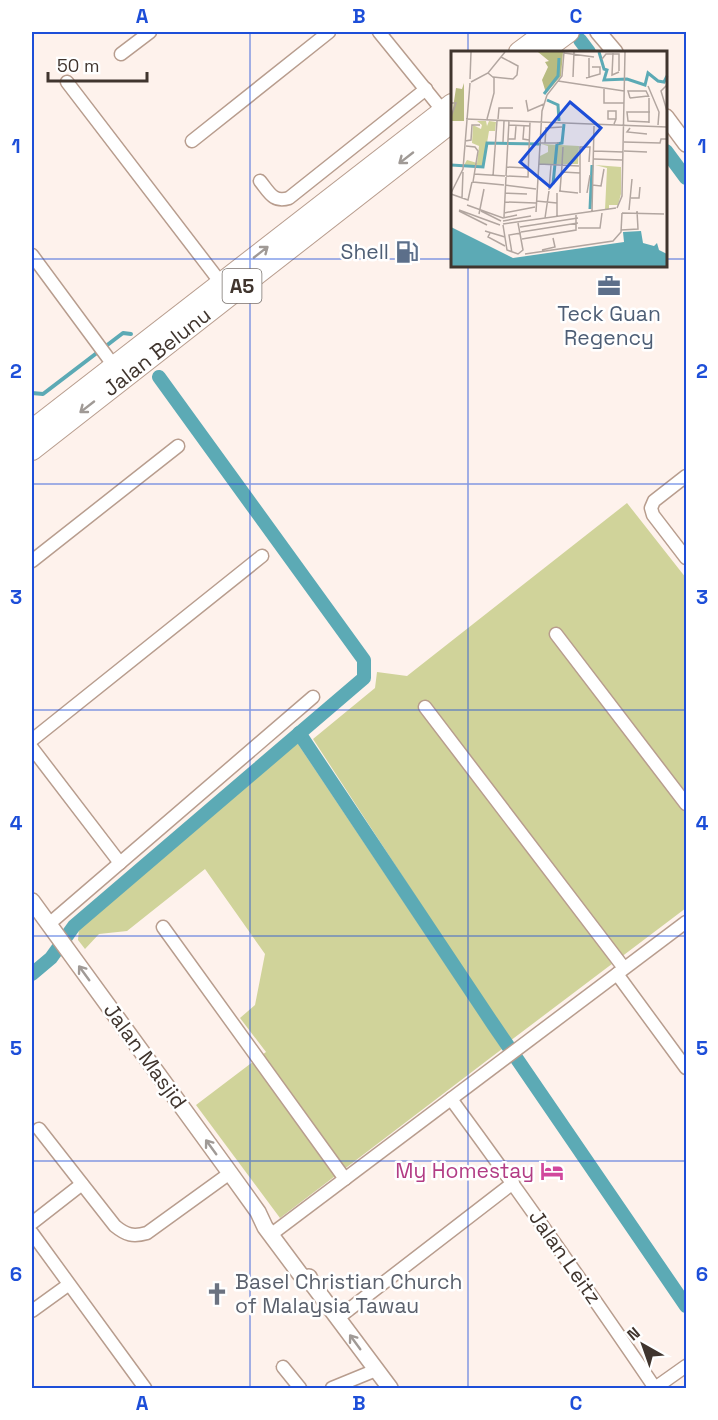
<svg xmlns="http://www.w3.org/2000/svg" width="718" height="1420" font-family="'Space Grotesk',sans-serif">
  <rect width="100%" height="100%" fill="#fef2ec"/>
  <g fill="#d0d39a">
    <polygon points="627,503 686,578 686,908 510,1041 313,739 375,688 377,672 407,676"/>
    <polygon points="296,741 502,1049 280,1218 196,1105 266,1052 240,1018 255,1005 265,954 205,869 127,931 99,934 85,949 78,940 79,928"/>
  </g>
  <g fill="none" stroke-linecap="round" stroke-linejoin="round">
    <polyline stroke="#5caab5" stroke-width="4" points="32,393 43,394 123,333 131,334"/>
    <g stroke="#5caab5" stroke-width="14">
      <polyline points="580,40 589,52"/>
      <polyline points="666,151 686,178"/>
      <polyline points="299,733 493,1024 686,1306"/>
      <polyline points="32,974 51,958 74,926 364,678 364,660 159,377"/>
    </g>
    <g stroke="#b89d8e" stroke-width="15">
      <g id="minor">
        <polyline points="379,32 443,111"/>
        <polyline points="121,54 150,32"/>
        <polyline points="67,82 221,283"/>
        <polyline points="192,141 329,32"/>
        <path d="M260 181C269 192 273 203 289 198L426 89"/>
        <polyline points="32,255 114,366"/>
        <polyline points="686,476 654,501 651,508 653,515 686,558"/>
        <polyline points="32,561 178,446"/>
        <polyline points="556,634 686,804"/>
        <polyline points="425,707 624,968"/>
        <polyline points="32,740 262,556"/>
        <polyline points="32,748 120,863"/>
        <polyline points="49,924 313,697"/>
        <polyline points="163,927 345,1179"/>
        <polyline points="617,974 686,1068"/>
        <path d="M451 1099C521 1194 589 1291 655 1388"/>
        <path d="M39 1129 115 1226C126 1235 133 1237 147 1233L230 1173"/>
        <polyline points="32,1223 82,1184"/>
        <polyline points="277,1230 686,922"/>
        <polyline points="32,1233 145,1388"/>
        <polyline points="32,1311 68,1285"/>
        <polyline points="338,1318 513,1183"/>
        <polyline points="283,1367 300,1388"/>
        <polyline points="332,1388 376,1370"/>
        <polyline points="655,1388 686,1366"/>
      </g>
    </g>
    <g stroke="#b89d8e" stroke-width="18">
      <g id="tertiary">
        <polyline points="598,32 615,52"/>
        <polyline points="666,117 686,144"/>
        <polyline points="32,901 230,1173 258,1212 265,1227 300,1274 313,1285"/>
        <polyline points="309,1277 313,1285 390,1388"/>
      </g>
    </g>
    <g stroke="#b89d8e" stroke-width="22">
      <g id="trunk">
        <polyline points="519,52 546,32"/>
        <polyline points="542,52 569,32"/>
        <polyline points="32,430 452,104"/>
        <polyline points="32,450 452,122"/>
      </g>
    </g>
    <use href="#minor" stroke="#fff" stroke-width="12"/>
    <use href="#tertiary" stroke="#fff" stroke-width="15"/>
    <use href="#trunk" stroke="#fff" stroke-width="20"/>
  </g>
  <defs><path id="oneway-shaft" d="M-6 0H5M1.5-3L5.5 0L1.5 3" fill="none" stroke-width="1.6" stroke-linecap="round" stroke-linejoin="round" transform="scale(1.5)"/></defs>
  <g stroke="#a09a96">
    <use href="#oneway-shaft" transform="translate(406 158) rotate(142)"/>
    <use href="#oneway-shaft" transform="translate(261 252) rotate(-38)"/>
    <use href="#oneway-shaft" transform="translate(87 407) rotate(142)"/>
    <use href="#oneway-shaft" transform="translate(84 973) rotate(-126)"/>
    <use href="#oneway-shaft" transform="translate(211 1147) rotate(-126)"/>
    <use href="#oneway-shaft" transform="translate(355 1342) rotate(-126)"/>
  </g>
  <path fill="none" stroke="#1d4ed8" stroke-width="1.5" stroke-opacity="0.55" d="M250 32V1388M468 32V52M32 259H452M666 259H686M468 266V1388M32 484H686M32 710H686M32 936H686M32 1161H686"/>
  <defs>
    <g id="fuel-bare" transform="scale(1.8)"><path d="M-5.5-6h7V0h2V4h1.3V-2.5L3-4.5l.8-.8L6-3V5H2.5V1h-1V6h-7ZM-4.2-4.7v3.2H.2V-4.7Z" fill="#5c6f8a" stroke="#fff" stroke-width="2.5" paint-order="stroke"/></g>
    <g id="office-bare" transform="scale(1.8)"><path d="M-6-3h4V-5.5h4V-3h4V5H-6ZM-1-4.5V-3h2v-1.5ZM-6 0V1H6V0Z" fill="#5c6f8a" stroke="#fff" stroke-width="2.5" paint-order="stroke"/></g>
    <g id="hotel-bare" transform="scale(1.8)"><path d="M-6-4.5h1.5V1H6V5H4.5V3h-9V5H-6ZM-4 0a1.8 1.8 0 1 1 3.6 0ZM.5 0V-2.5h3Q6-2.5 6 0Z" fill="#d1479c" stroke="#fff" stroke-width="2.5" paint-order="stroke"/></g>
    <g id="church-bare" transform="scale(1.8)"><path d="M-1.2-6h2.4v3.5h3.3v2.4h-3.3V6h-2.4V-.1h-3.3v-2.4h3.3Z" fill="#6b7280" stroke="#fff" stroke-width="2.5" paint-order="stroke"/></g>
  </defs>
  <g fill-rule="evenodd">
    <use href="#fuel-bare" x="407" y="252"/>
    <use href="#office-bare" x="609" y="286"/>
    <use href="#hotel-bare" x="552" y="1171"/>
    <use href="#church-bare" x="217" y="1294"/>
  </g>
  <g text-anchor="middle" stroke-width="5" stroke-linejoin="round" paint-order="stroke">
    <rect fill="#fff" stroke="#79726d" stroke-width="1.5" x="222.5" y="269" width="39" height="34" rx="4.5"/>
    <g font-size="20" font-weight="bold" fill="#40352e">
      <text x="242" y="293">A5</text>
    </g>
    <g font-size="21" fill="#4e5e75" stroke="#fff" text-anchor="end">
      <text x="389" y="259">Shell</text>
      <text x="609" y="321" text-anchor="middle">Teck Guan<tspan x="609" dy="24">Regency</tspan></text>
    </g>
    <g font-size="21" fill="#40352e" stroke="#fff">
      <text transform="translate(157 352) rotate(-38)" y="7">Jalan Belunu</text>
      <text transform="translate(145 1056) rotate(54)" y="7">Jalan Masjid</text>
      <text transform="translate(565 1257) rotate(55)" y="7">Jalan Leitz</text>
    </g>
    <g font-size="21" fill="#b23c85" stroke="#fff" text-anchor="end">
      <text x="534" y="1178">My Homestay</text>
    </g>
    <g font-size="21" fill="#5b616d" stroke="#fff" text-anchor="start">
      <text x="235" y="1289">Basel Christian Church<tspan x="235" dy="24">of Malaysia Tawau</tspan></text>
    </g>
  </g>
  <g transform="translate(451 51)">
    <rect width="216" height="216" fill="#fef2ec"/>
    <path d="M26 70H35L36 75 38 70 45 71 44 80H38L32 116 13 114 16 109 26 112 28 95 21 92 22 74 30 78 31 74ZM90 93 128 95 127 113H88L89 105 97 101V95ZM144 114 170 116V143L167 154H158V158L154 159 156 117Z" fill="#d0d39a"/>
    <path d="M87 1H112L110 25 95 42 91 29 97 16 94 11 98 10ZM13 32V70H0L5 37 11 38Z" fill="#b8bb81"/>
    <path d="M0 176 62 207 173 191 172 181 190 180 192 192 203 195 206 192 208 199 216 203V215H0Z" fill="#5caab5"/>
    <path fill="none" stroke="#5caab5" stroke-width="3" d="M148 1 153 18 156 19 153 29 176 28 194 34 197 22 207 30 213 31 216 25M93 43 107 25 108 7M96 49 107 54 108 70M106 93 111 92 113 73M0 114 32 116 36 92 90 93M102 133 106 93M139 158 141 114"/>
    <path fill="none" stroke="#b2a6a0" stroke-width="1.5" d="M113 2 143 6M162 2 161 24 168 21M138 7V27M151 8 155 3H168V20M42 26 62 28 66 24 67 15 50 6M122 26 123 1M135 27 149 23V16H141M19 28 20 1M107 30 173 40M20 31 37 22 54 1M197 35 208 61 207 74M153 38V52H173M179 47 177 40H195L198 46M179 47 197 45M198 47V72M75 49 77 60 93 53M0 52H5L0 66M216 60 210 40 216 34M15 68 216 76M36 68 43 42V27L37 22M47 68 48 57H62M198 71 177 70 176 61H199M163 73 165 68V60H157V68H165M58 74 79 75M73 75 72 88 78 89M179 77 176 81 196 83M57 88H64L65 75M14 90 20 89 21 74H29M52 91 53 70M173 91 209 92 210 88H216M89 92H108M94 92 95 77 111 76M15 95 24 96 27 100 22 131 53 134M143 100 172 101M173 100 196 101M143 108 171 109M88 113 128 115M111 114 112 96M55 116 76 117M111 121 129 122M23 123 54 125M42 125 46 70M55 125 77 126 79 71M55 125 58 70M54 134 85 138M141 134 150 135 153 118M98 139 100 114M108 140 127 142M109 140 111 114M0 142 12 118 19 32M54 142 76 143M129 142V96H139L138 111M136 142 139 124M0 143 17 149 21 131M11 147 12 121M180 147H188L189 136M85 150 106 152M54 151 85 152M16 154 52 167 66 164M166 157 171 145 174 1M8 159 49 174M178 159 181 128M8 160 36 174M30 160 50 170M85 161 91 60 96 44 111 25 113 1M141 161 143 75M53 162 84 156M171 162 213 163M28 163 33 138M106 165V142M53 166 55 126M94 167 98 140M52 170 80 165M52 173 165 157M52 174 56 199 67 203 72 199 67 172M69 176 127 167M127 177H149L151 162M170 179 187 178 186 160M34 180 54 186M70 181 127 172M39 182 37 186 54 195M71 188 125 179V164M91 199 104 196 102 187M61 202 58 184 70 182M74 203 162 190 170 181 171 162"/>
    <path fill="#1d4ed8" fill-opacity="0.15" stroke="#1d4ed8" stroke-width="3" d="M119 51 150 77 99 136 69 111Z"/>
    <rect width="216" height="216" fill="none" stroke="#40352e" stroke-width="3"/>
  </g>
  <rect width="718" height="1420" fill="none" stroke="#ffffff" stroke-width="66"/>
  <g transform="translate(643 1345) rotate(320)" stroke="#ffffff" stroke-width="4.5" paint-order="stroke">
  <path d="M0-4.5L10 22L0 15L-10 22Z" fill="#40352e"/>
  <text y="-9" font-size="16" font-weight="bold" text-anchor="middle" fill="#40352e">N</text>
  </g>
  <path d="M48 72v9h99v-9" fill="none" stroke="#40352e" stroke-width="3"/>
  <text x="57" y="72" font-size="18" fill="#40352e" stroke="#ffffff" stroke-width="4.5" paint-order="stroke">50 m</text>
  <rect x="33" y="33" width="652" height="1354" fill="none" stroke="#1d4ed8" stroke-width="2"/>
  <g font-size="20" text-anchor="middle" font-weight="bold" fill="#1d4ed8">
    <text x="142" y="23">A</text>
    <text x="359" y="23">B</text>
    <text x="576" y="23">C</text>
    <text x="16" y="153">1</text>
    <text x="702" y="153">1</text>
    <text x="16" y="378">2</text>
    <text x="702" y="378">2</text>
    <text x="16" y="604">3</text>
    <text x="702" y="604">3</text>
    <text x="16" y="830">4</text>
    <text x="702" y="830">4</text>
    <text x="16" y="1055">5</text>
    <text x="702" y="1055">5</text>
    <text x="16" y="1281">6</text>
    <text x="702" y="1281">6</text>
    <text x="142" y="1410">A</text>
    <text x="359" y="1410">B</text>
    <text x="576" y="1410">C</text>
  </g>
</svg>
